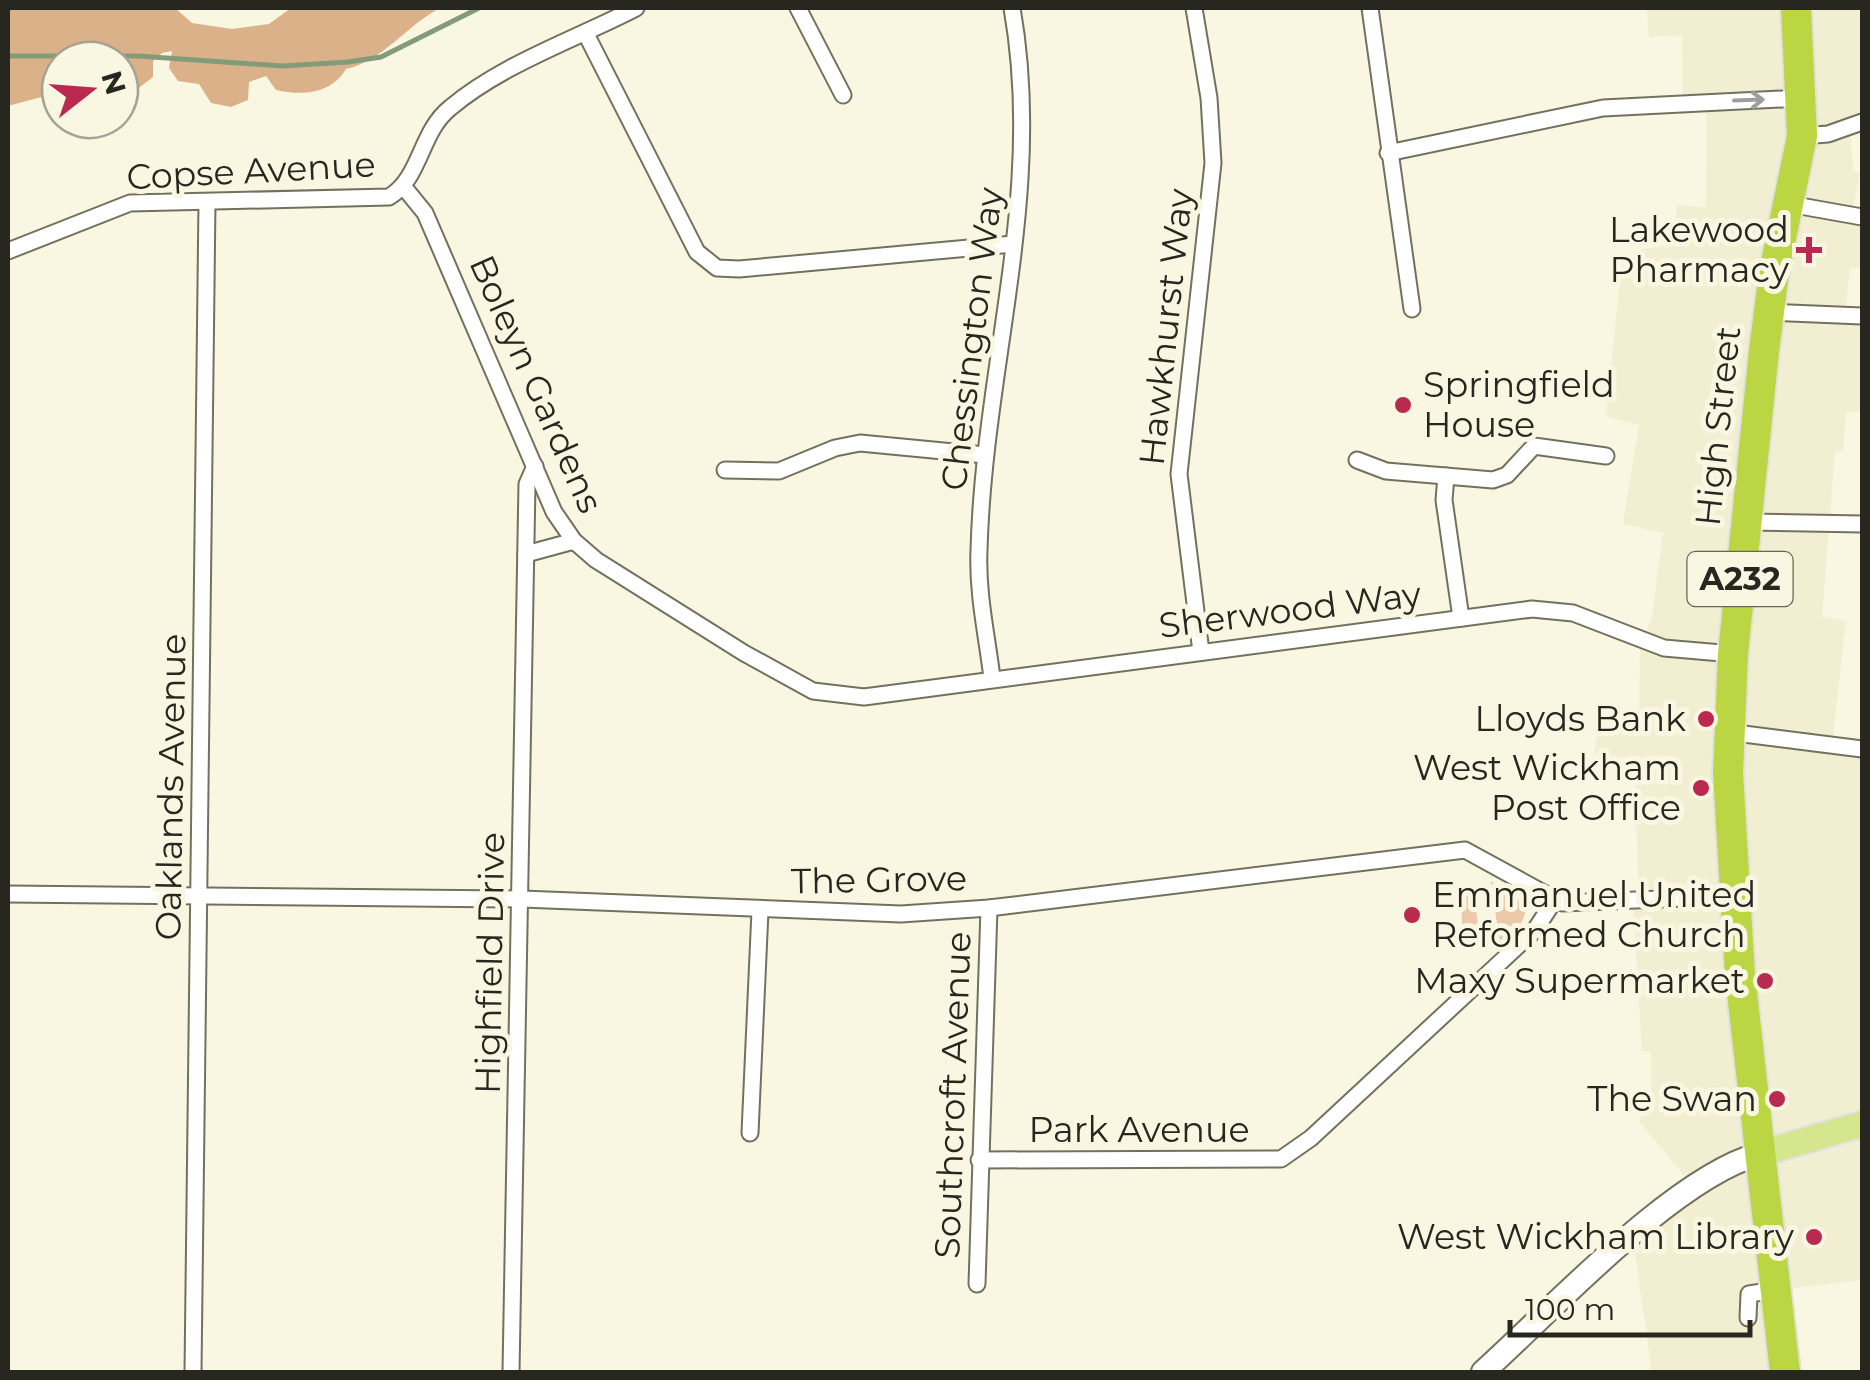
<svg xmlns="http://www.w3.org/2000/svg" width="1870" height="1380" font-family="Montserrat,sans-serif">
  <rect width="100%" height="100%" fill="#f9f6e2"/>
  <polygon fill="#f1eed2" points="1647,8 1862,8 1862,122 1850,127 1853,171 1860,173 1851,216 1862,217 1862,266 1850,268 1845,315 1862,316 1862,411 1846,412 1843,451 1835,451 1822,617 1846,621 1832,743 1862,749 1862,1280 1776,1290 1785,1372 1652,1372 1635,1253 1627,1242 1692,1185 1638,1120 1651,1106 1651,1052 1642,1051 1633,902 1639,901 1634,760 1594,753 1601,713 1639,719 1640,648 1652,617 1663,533 1623,524 1639,424 1610,418 1606,413 1622,263 1642,249 1674,245 1677,205 1706,207 1707,102 1683,102 1682,35 1649,37"/>
  <g fill="#ebc9aa">
    <polygon points="1491,881 1518,899 1526,911 1521,924 1500,946"/>
    <polygon points="1473,889 1479,932 1462,926 1461,897"/>
  </g>
  <path fill="#dbb18a" d="M8 8H175L192 23 232 29 269 24 291 8H440C407 25 383 61 346 69 331 94 303 96 276 90L266 76 249 82 248 100 231 107 211 103 199 84 178 81 169 68 172 51 162 53 153 61V77L126 98 120 99V60H60V92L8 106Z"/>
  <g fill="none" stroke-linecap="round" stroke-linejoin="round">
    <polyline stroke="#849b79" stroke-width="5" points="8,56 138,56 283,66 348,62 381,57 479,8"/>
    <g stroke="#73715e" stroke-width="19">
      <g id="street">
        <polyline points="798,8 843,95"/>
        <polyline points="1194,8 1209,98 1213,163 1179,474 1201,652"/>
        <polyline points="1370,8 1412,309"/>
        <polyline points="586,34 697,252 717,268 739,269 1013,244"/>
        <polyline points="1802,136 1828,134 1862,122"/>
        <polyline points="1388,153 1603,108 1801,98"/>
        <polyline points="403,186 425,213 554,512 574,541 596,560 744,653 813,691 864,697 1532,609 1573,613 1664,648 1733,654"/>
        <polyline points="1789,204 1862,217"/>
        <path d="M8 251 130 203 389 197C421 178 420 132 450 108 502 64 576 39 636 8"/>
        <polyline points="1768,312 1862,316"/>
        <polyline points="1357,460 1386,471 1493,480 1507,475 1534,446 1606,456"/>
        <polyline points="725,470 779,471 835,448 860,443 985,455"/>
        <polyline points="1446,476 1444,500 1461,618"/>
        <polyline points="1746,522 1862,524"/>
        <polyline points="526,554 574,541"/>
        <path d="M992 678C987 636 977 593 979 550 984 365 1045 194 1012 8"/>
        <polyline points="1728,732 1862,749"/>
        <polyline points="8,894 522,899 901,914 989,908 1465,850 1562,903 1733,896"/>
        <polyline points="750,1133 760,911"/>
        <polyline points="979,1160 1281,1159 1311,1138 1535,930 1554,901"/>
        <polyline points="977,1284 989,908"/>
        <polyline points="1748,1318 1749,1294 1775,1290"/>
        <polyline points="193,1372 207,202"/>
        <polyline points="511,1372 527,484 535,466"/>
      </g>
    </g>
    <g stroke="#73715e" stroke-width="26">
      <path id="secondary" d="M1483 1372C1553 1309 1673 1178 1759 1154"/>
    </g>
    <g stroke="#e1e1e0" stroke-width="29">
      <polyline id="primary" points="1759,1154 1862,1124"/>
    </g>
    <g stroke="#e1e1e0" stroke-width="34">
      <polyline id="highway" points="1785,1372 1740,975 1728,773 1733,654 1764,351 1774,272 1802,136 1796,8"/>
    </g>
    <use href="#street" stroke="#fff" stroke-width="15"/>
    <use href="#secondary" stroke="#fff" stroke-width="22"/>
    <use href="#primary" stroke="#d6e68e" stroke-width="25"/>
    <use href="#highway" stroke="#bbd642" stroke-width="30"/>
  </g>
  <defs><path id="oneway-shaft" d="M-6 0H5M1.5-3L5.5 0L1.5 3" fill="none" stroke-width="1.6" stroke-linecap="round" stroke-linejoin="round" transform="scale(2.5)"/></defs>
  <use stroke="#9e9e9a" href="#oneway-shaft" transform="translate(1749 100) rotate(-2)"/>
  <g fill="#b92950" stroke="#f9f6e2" stroke-width="4">
    <path d="M1804 235h10v10h10v10h-10v10h-10v-10h-10v-10h10z"/>
    <circle cx="1403" cy="405" r="10"/>
    <circle cx="1706" cy="719" r="10"/>
    <circle cx="1701" cy="788" r="10"/>
    <circle cx="1412" cy="915" r="10"/>
    <circle cx="1765" cy="981" r="10"/>
    <circle cx="1777" cy="1099" r="10"/>
    <circle cx="1814" cy="1237" r="10"/>
  </g>
  <g text-anchor="middle" stroke-width="10" stroke-linejoin="round" paint-order="stroke">
    <rect fill="#f9f6e2" stroke="#67655a" stroke-width="2.5" x="1687.5" y="552" width="105" height="54" rx="8"/>
    <g font-size="32" font-weight="bold" fill="#28271f">
      <text x="1740" y="590">A232</text>
    </g>
    <g font-size="35" fill="#28271f" stroke="#f9f6e2">
      <text transform="translate(251 171) rotate(-3)" y="12">Copse Avenue</text>
      <text transform="translate(1166 327) rotate(-84)" y="12">Hawkhurst Way</text>
      <text transform="translate(972 339) rotate(-83)" y="12">Chessington Way</text>
      <text transform="translate(536 384) rotate(66)" y="12">Boleyn Gardens</text>
      <text transform="translate(1718 426) rotate(-84)" y="12">High Street</text>
      <text transform="translate(1290 610) rotate(-7)" y="12">Sherwood Way</text>
      <text transform="translate(171 787) rotate(-89)" y="12">Oaklands Avenue</text>
      <text transform="translate(879 880) rotate(-1)" y="12">The Grove</text>
      <text transform="translate(490 963) rotate(-89)" y="12">Highfield Drive</text>
      <text transform="translate(953 1095) rotate(-88)" y="12">Southcroft Avenue</text>
      <text x="1139" y="1142">Park Avenue</text>
    </g>
    <g font-size="35" fill="#28271f" stroke="#f9f6e2" text-anchor="end">
      <text x="1789" y="242">Lakewood<tspan x="1789" dy="40">Pharmacy</tspan></text>
      <text x="1423" y="397" text-anchor="start">Springfield<tspan x="1423" dy="40">House</tspan></text>
      <text x="1686" y="731">Lloyds Bank</text>
      <text x="1681" y="780">West Wickham<tspan x="1681" dy="40">Post Office</tspan></text>
      <text x="1432" y="907" text-anchor="start">Emmanuel United<tspan x="1432" dy="40">Reformed Church</tspan></text>
      <text x="1745" y="993">Maxy Supermarket</text>
      <text x="1757" y="1111">The Swan</text>
      <text x="1794" y="1249">West Wickham Library</text>
    </g>
  </g>
  <rect width="1870" height="1380" fill="none" stroke="#28271f" stroke-width="20"/>
  <g transform="translate(90 90) rotate(73)"><circle r="48" fill="#f9f6e2" stroke="#a5a394" stroke-width="2.5"/>
  <path d="M0-8L18 38L0 25L-18 38Z" fill="#b92950"/>
  <text y="-15" font-size="28" font-weight="bold" text-anchor="middle" fill="#28271f">N</text>
  </g>
  <path d="M1510 1320v15h240v-15" fill="none" stroke="#28271f" stroke-width="5"/>
  <text x="1525" y="1320" font-size="30" fill="#28271f" stroke="#f9f6e2" stroke-width="8" paint-order="stroke">100 m</text>
</svg>
